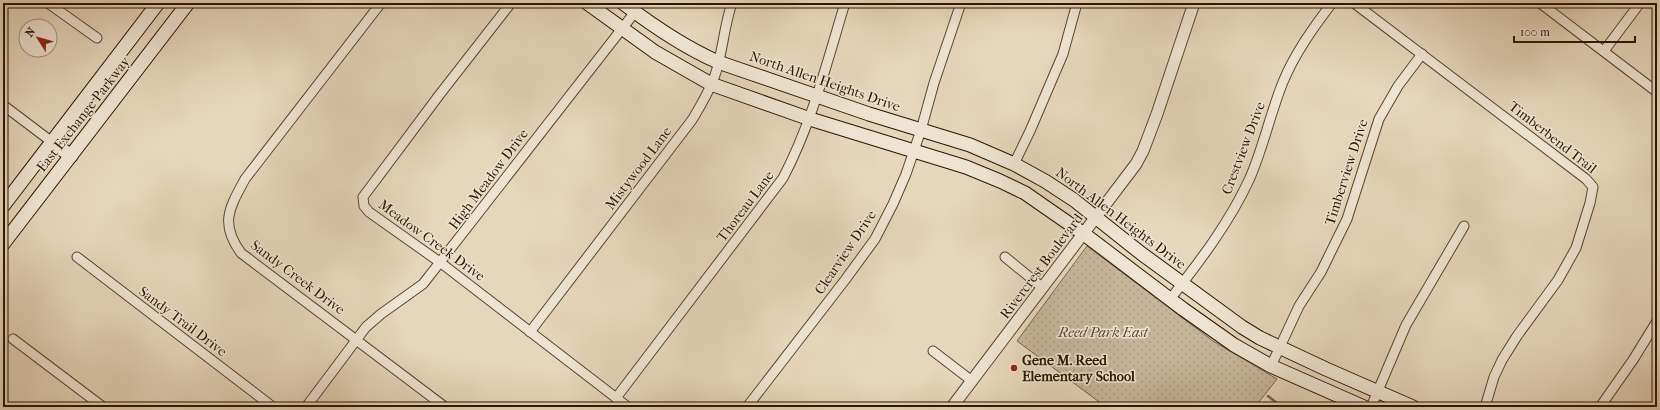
<svg xmlns="http://www.w3.org/2000/svg" width="1660" height="410" font-family="'IM FELL French Canon',serif">
  <defs>
    <pattern id="park-dots" width="8" height="8" patternUnits="userSpaceOnUse"><rect width="8" height="8" fill="#c6b59b"/><path d="M2 2h.1M6 6h.1" fill="none" stroke="#aa9b84" stroke-width="1.8" stroke-linecap="round"/></pattern>
  </defs>
  <rect width="100%" height="100%" fill="#e6d6bb"/>
  <filter id="stains"><feTurbulence type="fractalNoise" baseFrequency=".005" numOctaves="4"/><feColorMatrix values="0 0 0 0 .2 0 0 0 0 .09 0 0 0 0 .02 0 0 0 .5 -.17"/></filter>
  <radialGradient id="worn" r=".72"><stop offset=".6" stop-color="#630" stop-opacity="0"/><stop offset="1" stop-color="#630" stop-opacity=".3"/></radialGradient>
  <polygon fill="url(#park-dots)" stroke="#79644e" points="1087,246 1213,341 1277,379 1255,407 1106,407 1017,341"/>
  <g fill="none" stroke-linecap="round" stroke-linejoin="round">
    <polyline stroke="#76614a" stroke-width="2.5" points="1268,396 1282,407"/>
    <g stroke="#5a442f" stroke-width="11">
      <g id="minor">
        <polyline points="48,3 97,38"/>
        <path d="M381 3 245 179C230 207 219 223 241 253L445 407"/>
        <polyline points="511,3 440,94 363,197 364,206 369,212 441,263 628,407"/>
        <polyline points="1354,3 1586,179 1593,187 1590,203 1576,248 1558,280 1517,336 1502,360 1494,377 1485,407"/>
        <polyline points="1540,3 1657,92"/>
        <polyline points="1604,51 1640,3"/>
        <polyline points="3,105 52,142"/>
        <polyline points="1014,164 1030,131 1063,54 1077,3"/>
        <polyline points="77,257 273,407"/>
        <polyline points="1005,257 1043,288"/>
        <path d="M1171 298C1200 261 1229 223 1249 180 1263 149 1270 114 1283 82 1295 53 1313 28 1332 3"/>
        <path d="M530 332 692 120C701 105 711 89 716 72 723 50 724 26 732 3"/>
        <polyline points="13,339 103,407"/>
        <polyline points="933,351 972,381"/>
        <polyline points="1271,366 1299,306 1321,272 1347,219 1379,119 1398,86 1422,54"/>
        <path d="M616 398 783 178C812 123 827 62 845 3"/>
        <polyline points="306,407 366,327 381,314 423,284 635,12"/>
        <polyline points="747,407 845,280 875,239 893,204 906,174 921,130 934,83 961,3"/>
        <polyline points="1371,407 1406,325 1464,226"/>
        <polyline points="1600,407 1633,360 1657,321"/>
      </g>
    </g>
    <g stroke="#5a442f" stroke-width="13">
      <polyline id="tertiary" points="952,407 1136,164 1143,151 1157,114 1194,3"/>
    </g>
    <g stroke="#2c1400" stroke-width="15">
      <g id="secondary">
        <polyline points="587,3 655,52 711,84 810,119 966,167 1000,181 1025,193 1084,234 1183,309 1234,345 1271,366 1364,407"/>
        <path d="M623 3C653 26 684 47 718 62L869 114 970 145 1014 164 1045 181 1074 200 1142 254 1242 327 1260 338 1326 369 1413 407"/>
        <polyline points="52,142 71,156"/>
        <polyline points="3,206 158,3"/>
        <polyline points="3,244 188,3"/>
      </g>
    </g>
    <use href="#minor" stroke="#efe4d3" stroke-width="9"/>
    <use href="#tertiary" stroke="#efe4d3" stroke-width="11"/>
    <use href="#secondary" stroke="#efe4d3" stroke-width="13"/>
  </g>
  <circle fill="#8f2418" stroke="#efe4d3" stroke-width="1.5" cx="1014" cy="368" r="4"/>
  <g text-anchor="middle" stroke-width="3" stroke-linejoin="round" paint-order="stroke">
    <g font-size="14" fill="#2c1400" stroke="#efe4d3">
      <text transform="translate(825 81) rotate(19)" y="5">North Allen Heights Drive</text>
      <text transform="translate(83 114) rotate(-52)" y="5">East Exchange Parkway</text>
      <text transform="translate(1553 137) rotate(38)" y="5">Timberbend Trail</text>
      <text transform="translate(1243 148) rotate(-69)" y="5">Crestview Drive</text>
      <text transform="translate(638 168) rotate(-53)" y="5">Mistywood Lane</text>
      <text transform="translate(1346 172) rotate(-72)" y="5">Timberview Drive</text>
      <text transform="translate(488 179) rotate(-53)" y="5">High Meadow Drive</text>
      <text transform="translate(745 206) rotate(-53)" y="5">Thoreau Lane</text>
      <text transform="translate(1121 218) rotate(37)" y="5">North Allen Heights Drive</text>
      <text transform="translate(432 240) rotate(36)" y="5">Meadow Creek Drive</text>
      <text transform="translate(845 252) rotate(-56)" y="5">Clearview Drive</text>
      <text transform="translate(1041 266) rotate(-53)" y="5">Rivercrest Boulevard</text>
      <text transform="translate(298 277) rotate(37)" y="5">Sandy Creek Drive</text>
      <text transform="translate(183 321) rotate(37)" y="5">Sandy Trail Drive</text>
    </g>
    <g font-size="14" font-style="italic" fill="#5a442e" stroke="#efe4d3">
      <text x="1103" y="337">Reed Park East</text>
    </g>
    <g font-size="14" font-weight="bold" fill="#2c1400" stroke="#efe4d3" text-anchor="start">
      <text x="1022" y="365">Gene M. Reed<tspan x="1022" dy="16">Elementary School</tspan></text>
    </g>
  </g>
  <rect width="1660" height="410" fill="none" stroke="#e6d6bb" stroke-width="16"/>
  <rect x="4" y="4" width="1652" height="402" fill="none" stroke="#2c1400" stroke-width="2"/>
  <rect x="8" y="8" width="1644" height="394" fill="none" stroke="#2c1400"/>
  <g transform="translate(38 38) rotate(307)"><circle r="19" fill="#efe4d3" stroke="#a1917f"/>
  <path d="M0-3L7 15L0 10L-7 15Z" fill="#8f2418"/>
  <text y="-6" font-size="11" font-weight="bold" text-anchor="middle" fill="#2c1400">N</text>
  </g>
  <path d="M1514 36v6h121v-6" fill="none" stroke="#2c1400" stroke-width="2"/>
  <text x="1520" y="36" font-size="12" fill="#2c1400" stroke="#efe4d3" stroke-width="3" paint-order="stroke">100 m</text>
  <rect width="100%" height="100%" filter="url(#stains)"/>
  <rect width="100%" height="100%" fill="url(#worn)"/>
</svg>
